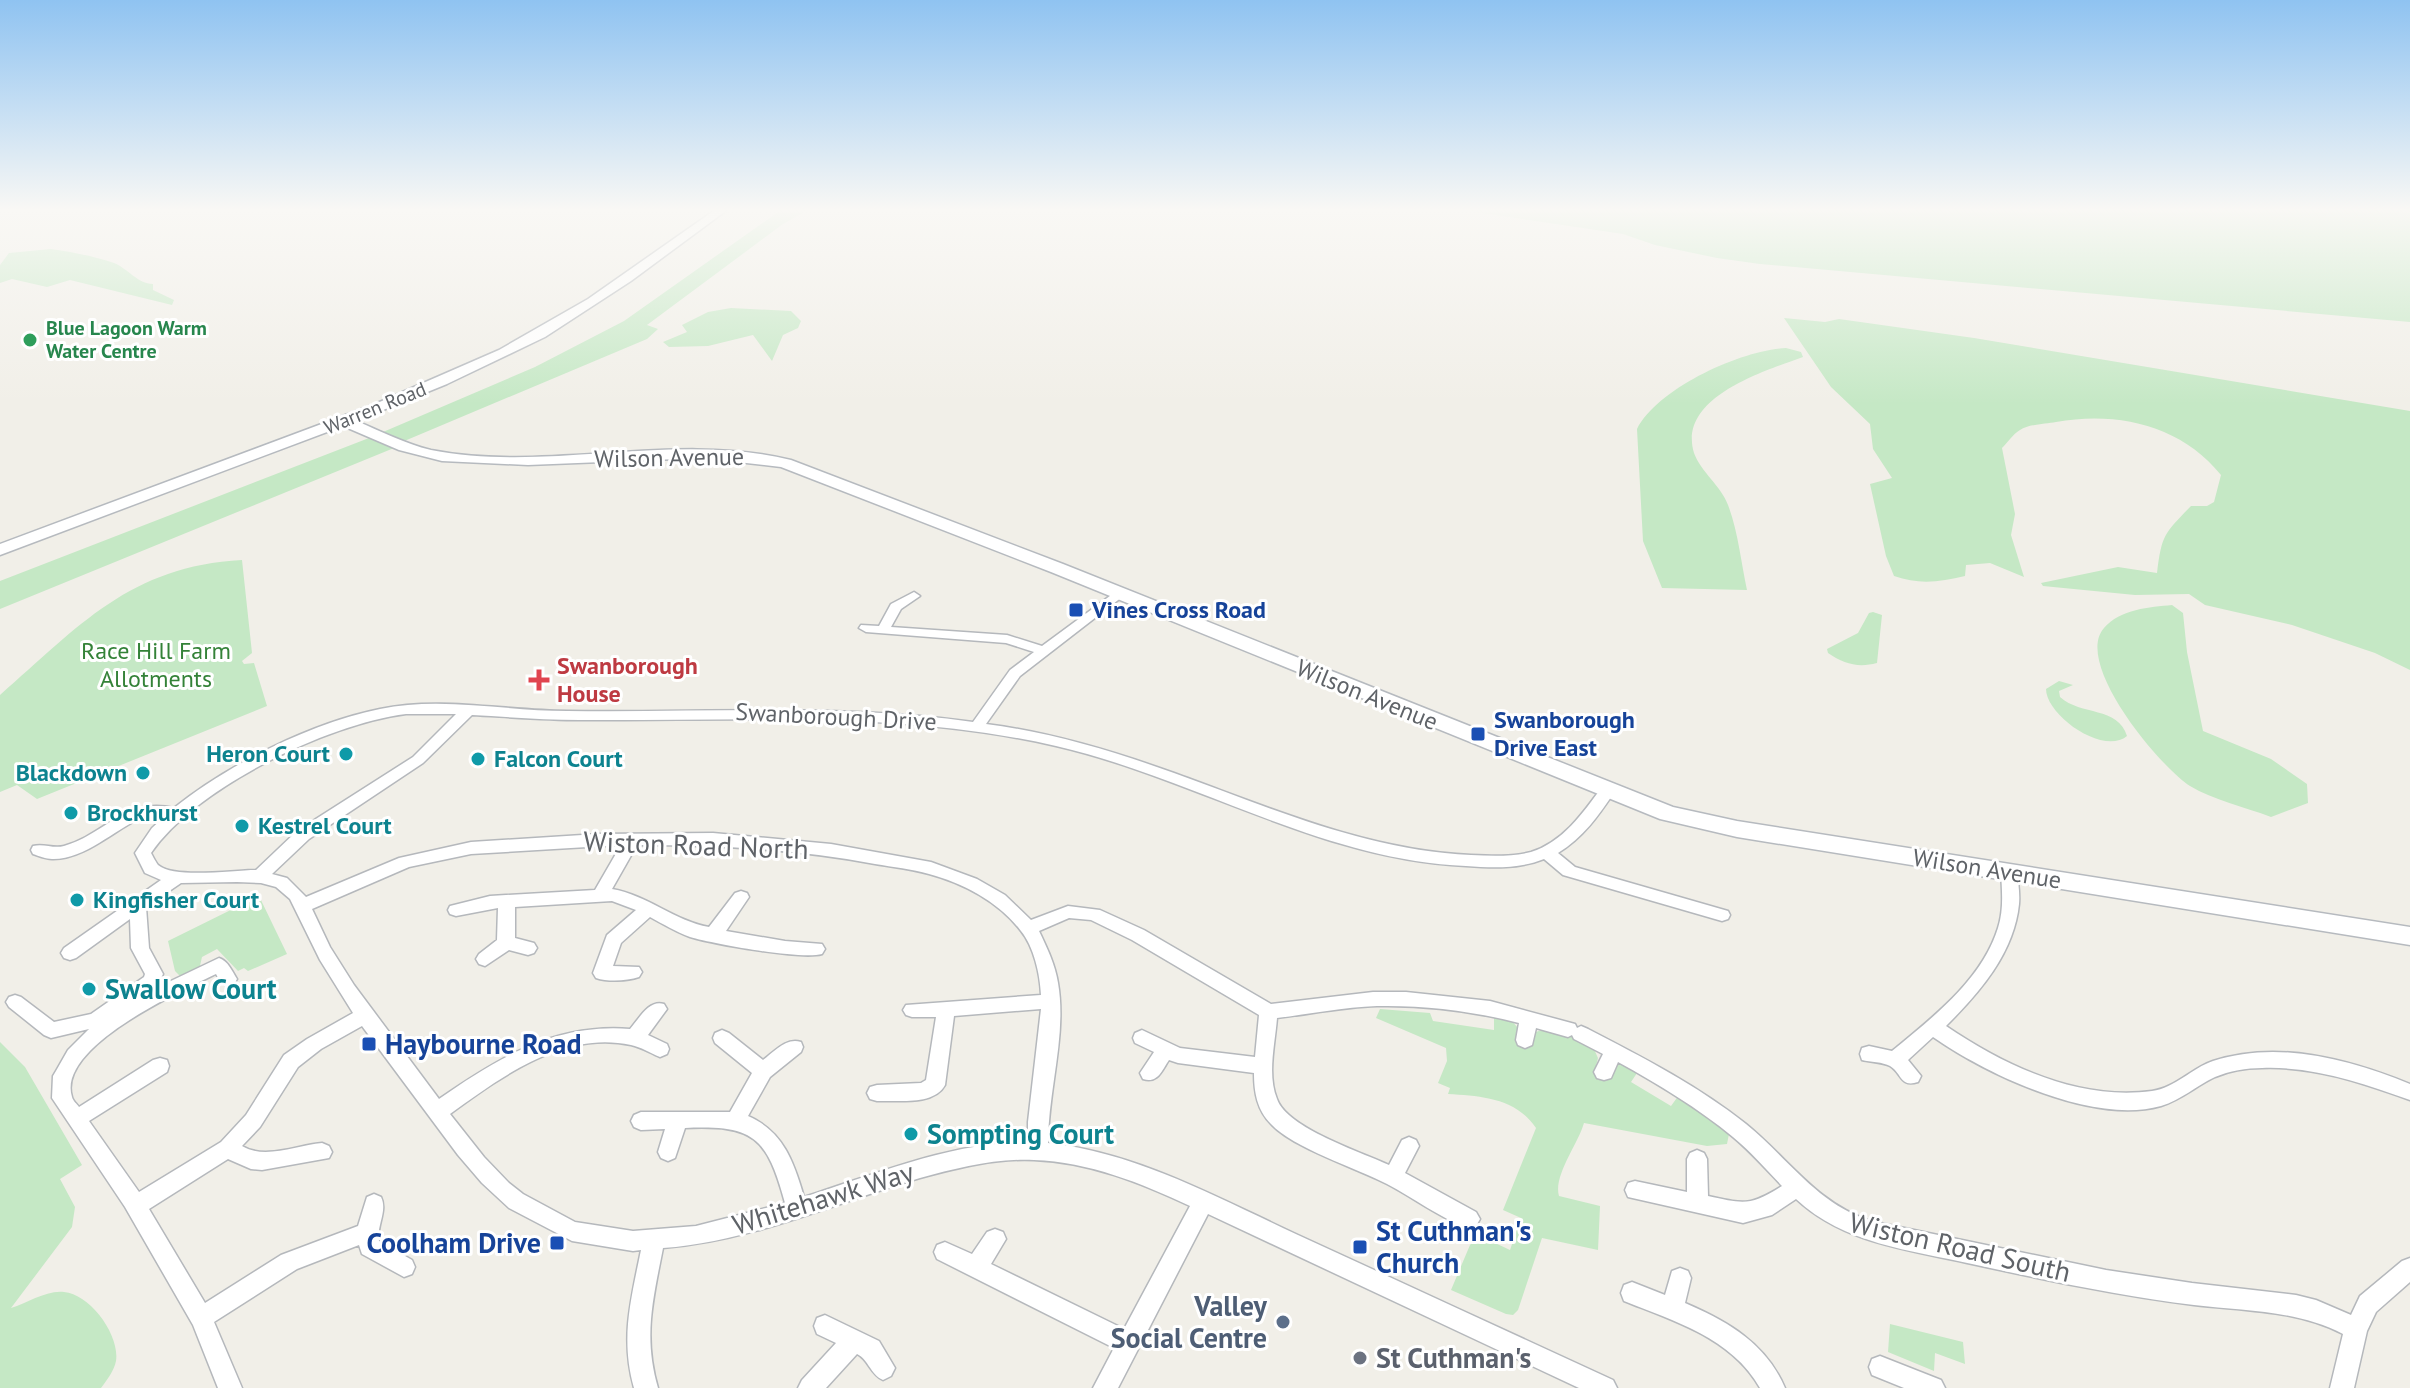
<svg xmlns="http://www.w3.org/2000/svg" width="2410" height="1388" font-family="'PT Sans',sans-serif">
  <rect width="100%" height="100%" fill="#f1efe8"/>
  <g fill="#c5e8c5">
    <polygon points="781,210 808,210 783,224 647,325 658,329 647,339 402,442 394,448 0,609 0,581 369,438 535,367 624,321"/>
    <polygon points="1462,210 2410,210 2410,322 1760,264 1717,258 1655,245 1623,234"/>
    <path d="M51 249C72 252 93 256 114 263 127 268 138 284 153 284V290L174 300 172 305 70 280 47 287 12 279 0 283V265L9 253Z"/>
    <polygon points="731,308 791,311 801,321 798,328 783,335 772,361 753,335 708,346 669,347 663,342 687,332 682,325 708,312"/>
    <path d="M1784 318 1825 322 1839 319 1974 338 2410 411V670L2375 653 2292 625 2205 605 2189 594 2135 595 2043 586 2041 583 2118 567 2157 573C2162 534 2164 534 2191 506H2207L2214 502 2221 475C2181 425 2117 411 2056 422 2046 424 2029 424 2020 430 2013 434 2007 443 2002 448L2015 514 2011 535 2024 577 1990 563 1966 565 1965 576C1940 582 1919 585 1894 576L1886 556 1870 484 1892 478 1873 449 1870 424 1831 387Z"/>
    <path d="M1786 348 1801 352 1803 357C1765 371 1677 397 1694 453 1701 472 1721 486 1728 505 1738 531 1741 562 1747 590L1662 588 1643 541 1637 429C1658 388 1741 350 1786 348Z"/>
    <path d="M242 560 252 653 242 661 244 664 254 663 267 706 37 799 17 785 0 792V695C79 626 130 566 242 560Z"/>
    <path d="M2172 605 2183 613 2187 652 2203 731 2271 759 2307 784 2308 803 2271 817C2245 807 2213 800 2190 786 2160 767 2073 663 2104 628 2120 609 2150 607 2172 605Z"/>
    <path d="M1873 612 1882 615 1877 663C1858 668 1844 664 1828 653L1827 649 1858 633 1869 613Z"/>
    <path d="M2059 681 2073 685 2059 691 2060 697C2081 716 2118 706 2127 736 2103 756 2046 715 2046 689Z"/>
    <polygon points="259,896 287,954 248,971 244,968 238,971 217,949 202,957 199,970 184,980 175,971 168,941"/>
    <path d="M1380 1009 1430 1013 1433 1021 1494 1030V1016L1509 1018 1519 1029 1534 1037 1536 1032C1554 1025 1578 1038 1593 1047L1598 1058 1595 1070 1622 1064 1639 1070 1631 1082 1671 1106 1679 1095 1730 1129 1727 1144 1707 1146 1584 1123C1578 1144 1553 1176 1559 1196L1600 1206 1598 1250 1542 1238 1518 1310 1513 1315 1506 1314 1451 1290 1470 1245 1478 1235 1510 1250 1521 1218 1503 1210 1536 1128C1516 1098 1481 1096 1448 1094L1450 1088 1438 1083 1447 1061 1446 1048 1376 1018Z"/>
    <path d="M0 1042 25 1067 82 1165 60 1179 75 1207 72 1227 11 1308C28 1303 46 1290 64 1292 90 1294 120 1335 116 1361 114 1371 107 1380 101 1388H0Z"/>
    <polygon points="1890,1324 1963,1342 1965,1364 1935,1353 1934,1371 1888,1352"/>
  </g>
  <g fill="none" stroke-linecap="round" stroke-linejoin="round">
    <g stroke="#b5b8bc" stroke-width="3">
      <g id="street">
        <path d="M1118 590 1122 591 1124 594 1122 597 1020 676 986 724C1050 732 1113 751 1174 773 1271 808 1366 850 1471 855 1491 856 1512 857 1531 852 1563 842 1583 813 1602 787H1612L1615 791C1599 815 1583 838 1558 853L1575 867 1728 911 1730 915 1728 919 1722 921 1563 875 1544 859C1519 869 1493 868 1466 866 1321 860 1195 778 1056 746 899 710 740 721 580 720 544 720 508 717 472 715L423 763 309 839 272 874 287 878 306 897 399 858 471 842 598 834 713 833 831 844 931 862 977 879 1005 895 1031 920 1068 906 1100 910 1144 930 1271 1004 1373 992H1406L1490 1001 1575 1024 1577 1028 1581 1026 1588 1029C1642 1057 1697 1085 1746 1124 1788 1158 1817 1204 1871 1221L2106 1270 2192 1283 2296 1295 2316 1300 2351 1315 2360 1296 2402 1261 2410 1258V1282L2376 1312 2367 1331 2354 1388H2330L2343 1334C2297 1310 2245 1311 2194 1305 2120 1296 2045 1280 1972 1264 1910 1250 1844 1244 1796 1199L1772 1215 1743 1223 1628 1197 1625 1190 1628 1183 1635 1181 1687 1192V1159L1690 1153 1697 1150 1704 1153 1707 1159 1708 1196C1745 1204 1750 1206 1782 1186 1766 1169 1751 1152 1733 1137 1698 1108 1658 1084 1618 1062L1611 1078 1604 1080 1597 1078 1594 1072 1603 1054 1574 1039 1572 1035 1568 1037 1536 1028 1532 1045 1525 1048 1518 1045 1516 1040 1519 1023C1473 1011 1424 1005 1377 1006 1344 1007 1310 1014 1277 1018 1275 1044 1267 1075 1277 1099 1287 1128 1361 1152 1389 1165L1402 1140 1409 1137 1416 1140 1419 1146 1405 1173 1476 1212 1480 1219 1476 1226 1469 1229C1440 1218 1414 1198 1387 1184 1356 1168 1293 1148 1271 1124 1257 1110 1254 1092 1254 1073L1178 1063 1169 1060C1162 1070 1158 1084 1143 1079L1140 1073 1154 1052 1135 1043 1133 1038 1135 1033 1142 1030 1180 1048 1255 1057 1259 1015 1132 940 1091 920 1069 918 1039 931C1047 948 1055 964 1058 983 1067 1035 1048 1090 1048 1143 1138 1153 1218 1198 1298 1235 1403 1283 1508 1332 1613 1380L1617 1388H1579L1208 1214 1118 1388H1093L1114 1348 937 1259 934 1252 937 1245 945 1242 972 1254 987 1232 995 1229 1003 1232 1006 1239 991 1264 1124 1329 1190 1206C1141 1183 1089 1162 1034 1160 996 1158 957 1168 920 1178 835 1203 753 1241 663 1248 653 1299 643 1337 658 1388H634C620 1338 631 1300 641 1250L633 1251 572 1241 509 1208 482 1183 458 1155 362 1026 321 1049 298 1067 260 1127 242 1146C265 1160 297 1145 322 1143L329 1146 332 1152 329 1158 262 1170 251 1169 228 1159 149 1209 205 1303 281 1255 358 1226 367 1197 374 1194 381 1197C388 1211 376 1226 379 1241L412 1260 415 1267 412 1274 404 1277 362 1254 359 1245 297 1269 214 1322 242 1388H218L193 1325 125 1207 52 1098 53 1076 56 1071 68 1050 89 1029 51 1038 44 1035 9 1007 6 1002 9 997 15 995 21 997 54 1022 91 1014 144 977 145 974 131 948 130 919 76 958 70 960 64 958 61 953 64 948 161 880 145 873 135 853 152 828 164 817 151 815 141 818C114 830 84 860 52 859 46 859 39 856 33 854L31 850 33 846C44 843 53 849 64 846 106 834 124 797 174 808 229 764 311 723 380 709 441 696 505 711 567 711 703 713 838 703 973 722L1010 670 1034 652 1006 643 866 632 859 628 861 625 879 626 891 604 914 592 920 596 901 609 891 627 1007 635 1042 646ZM406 714H456L413 757 297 831 256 870C234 870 174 879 158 865 157 864 152 855 151 853 196 787 328 724 406 714ZM621 845 595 890 490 896 450 906 448 910 450 914 456 916 498 908 497 940 479 954 476 959 479 964 485 966 509 950 528 955 534 953 537 948 534 943 515 938V907L612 901 636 910 607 935 593 973 596 978C608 982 627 981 639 977L642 972 639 967 613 966 621 943 650 917C663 924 676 932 690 937 714 944 801 960 822 954L825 949 822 944 785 941 726 931 749 897 747 893 741 891 735 893 709 927C675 921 647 895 612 889L637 845C717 845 796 849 875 864 893 867 912 869 929 874 963 883 999 902 1021 931 1034 947 1040 974 1041 995L906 1005 903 1010 906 1015 912 1017H936L926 1080 921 1083 877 1085 870 1087 867 1093 870 1099 877 1101C897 1100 934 1106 945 1085L954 1016 1041 1009 1028 1122V1142C951 1142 876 1174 804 1197 794 1162 783 1131 748 1116L770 1077 801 1052 803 1047 801 1042C786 1037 774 1052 763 1060L729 1033 722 1030 715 1033 713 1038 715 1043 752 1073 730 1112H641L634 1115 631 1121 634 1127 641 1130 665 1129 658 1152 661 1158 668 1161 675 1158 685 1128C754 1125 767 1137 785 1203L696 1226 633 1231 575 1222 523 1194 509 1183 484 1157 450 1114C501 1077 564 1030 631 1045 641 1047 650 1053 660 1057L667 1054 669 1049 667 1044 648 1035 667 1009 664 1004C649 999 639 1019 630 1029 555 1023 498 1058 439 1099L354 985 330 947 312 909 409 867 471 854ZM237 882 261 883 276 887 290 899 320 960 353 1013 307 1039 284 1055 246 1115 221 1142 139 1192 89 1121 167 1072 169 1066 167 1060 160 1058 153 1060 79 1107C77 1104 73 1101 72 1097 56 1047 181 991 216 974 221 983 224 987 234 984L237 979C232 971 228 961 219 958L152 990 157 986 163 974 149 948 146 907 181 883Z"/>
        <path d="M2009 866 2015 868 2017 872C2018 882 2020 893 2019 904 2014 953 1980 992 1946 1026 2005 1066 2079 1101 2152 1091 2175 1088 2192 1068 2213 1061 2278 1040 2348 1059 2410 1084V1100C2362 1083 2314 1066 2262 1068 2247 1068 2229 1071 2215 1077 2196 1086 2181 1100 2161 1106 2093 1125 1988 1075 1933 1037L1908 1060 1921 1076 1918 1082C1900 1088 1902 1073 1890 1066 1883 1062 1870 1062 1862 1060L1860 1054 1862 1048 1869 1046 1892 1051C1932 1018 1982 980 1998 928 2004 909 2002 891 2001 872L2003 868Z"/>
        <path d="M1680 1268 1688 1271 1691 1278 1685 1303C1727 1321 1766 1343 1785 1388H1760C1732 1338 1674 1321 1624 1301L1621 1293 1624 1285 1632 1282 1665 1295 1672 1271Z"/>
        <path d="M825 1315 879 1341 895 1368 891 1376 883 1380C870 1374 869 1360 857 1354L826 1388H798L802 1380 836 1343 817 1334 814 1326 817 1318Z"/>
        <polygon points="1880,1356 1941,1380 1945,1388 1904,1388 1872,1375 1869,1367 1872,1359"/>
      </g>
    </g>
    <g stroke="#b6babf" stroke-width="3">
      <path id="secondary" d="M715 210H727L631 281 545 337 447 384 356 421C381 431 405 444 431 450 549 473 672 431 791 460L1063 564 1673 807 1737 821 2410 927V945L1737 837 1660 819 1051 572 781 467 702 458 528 465 442 461 399 450 343 426 0 555V544L375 404 499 350 588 299Z"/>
    </g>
    <use href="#street" fill="#fff" fill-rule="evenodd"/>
    <use href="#secondary" fill="#fff" fill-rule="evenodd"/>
  </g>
  <linearGradient id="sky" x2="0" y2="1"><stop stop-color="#8fc3f1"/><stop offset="0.52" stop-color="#f9f8f5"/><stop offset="1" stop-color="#f9f8f5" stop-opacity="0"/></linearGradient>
  <rect width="2410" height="404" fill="url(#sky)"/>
  <circle fill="#2e9e5b" stroke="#fff" stroke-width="3" cx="30" cy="340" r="8"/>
  <g fill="#1a4fb4" stroke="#fff" stroke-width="3">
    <rect x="1068" y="602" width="16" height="16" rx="4"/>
    <rect x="1470" y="726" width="16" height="16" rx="4"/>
    <rect x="361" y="1036" width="16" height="16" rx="4"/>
    <rect x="549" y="1235" width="16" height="16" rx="4"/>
    <rect x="1352" y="1239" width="16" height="16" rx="4"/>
  </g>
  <path fill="#e0444e" stroke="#fff" stroke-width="3" d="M535 668h8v8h8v8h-8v8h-8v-8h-8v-8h8z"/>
  <g fill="#0f9aa8" stroke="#fff" stroke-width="3">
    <circle cx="346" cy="754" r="8"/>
    <circle cx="478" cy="759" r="8"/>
    <circle cx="143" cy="773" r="8"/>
    <circle cx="71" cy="813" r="8"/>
    <circle cx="242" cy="826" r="8"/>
    <circle cx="77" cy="900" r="8"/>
    <circle cx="89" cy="989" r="8"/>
    <circle cx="911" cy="1134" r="8"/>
  </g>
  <circle fill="#5c6f8a" stroke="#fff" stroke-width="3" cx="1283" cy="1322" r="8"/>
  <circle fill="#6b7280" stroke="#fff" stroke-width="3" cx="1360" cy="1358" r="8"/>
  <g text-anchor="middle" stroke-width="6" stroke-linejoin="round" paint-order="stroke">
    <g font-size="20" font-weight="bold" fill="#27864d" stroke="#fff" text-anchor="start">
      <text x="46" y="335">Blue Lagoon Warm<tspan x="46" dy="23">Water Centre</tspan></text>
    </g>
    <g font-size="20" fill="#5f6368" stroke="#fff">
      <text transform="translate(375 408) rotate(-22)" y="7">Warren Road</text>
    </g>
    <g font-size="24" fill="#5f6368" stroke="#fff">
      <text transform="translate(669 458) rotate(-1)" y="8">Wilson Avenue</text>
      <text transform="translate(1367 695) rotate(22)" y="8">Wilson Avenue</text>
      <text transform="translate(836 717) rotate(3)" y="8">Swanborough Drive</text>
      <text transform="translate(1987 869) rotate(9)" y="8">Wilson Avenue</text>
    </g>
    <g font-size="24" font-weight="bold" fill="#164399" stroke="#fff" text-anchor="start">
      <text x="1092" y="618">Vines Cross Road</text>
      <text x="1494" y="728">Swanborough<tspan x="1494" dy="28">Drive East</tspan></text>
    </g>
    <g font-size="24" fill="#348238" stroke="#fff">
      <text x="156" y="659">Race Hill Farm<tspan x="156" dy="28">Allotments</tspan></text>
    </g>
    <g font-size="24" font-weight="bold" fill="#be3a42" stroke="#fff" text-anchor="start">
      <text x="557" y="674">Swanborough<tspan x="557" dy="28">House</tspan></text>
    </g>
    <g font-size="24" font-weight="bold" fill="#0d838f" stroke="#fff" text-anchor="start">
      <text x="330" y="762" text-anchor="end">Heron Court</text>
      <text x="494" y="767">Falcon Court</text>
      <text x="127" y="781" text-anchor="end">Blackdown</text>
      <text x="87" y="821">Brockhurst</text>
      <text x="258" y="834">Kestrel Court</text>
      <text x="93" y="908">Kingfisher Court</text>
    </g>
    <g font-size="28" fill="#5f6368" stroke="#fff">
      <text transform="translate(696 845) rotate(2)" y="10">Wiston Road North</text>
      <text transform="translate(823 1198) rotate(-17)" y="10">Whitehawk Way</text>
      <text transform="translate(1960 1247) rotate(13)" y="10">Wiston Road South</text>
    </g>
    <g font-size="28" font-weight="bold" fill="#0d838f" stroke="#fff" text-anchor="start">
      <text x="105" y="999">Swallow Court</text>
      <text x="927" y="1144">Sompting Court</text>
    </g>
    <g font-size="28" font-weight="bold" fill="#164399" stroke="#fff" text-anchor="start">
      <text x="385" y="1054">Haybourne Road</text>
      <text x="1376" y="1241">St Cuthman's<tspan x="1376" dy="32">Church</tspan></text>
      <text x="541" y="1253" text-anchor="end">Coolham Drive</text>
    </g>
    <g font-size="28" font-weight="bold" fill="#4e5e75" stroke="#fff" text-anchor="end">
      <text x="1267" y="1316">Valley<tspan x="1267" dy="32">Social Centre</tspan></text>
    </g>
    <g font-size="28" font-weight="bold" fill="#5b616d" stroke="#fff" text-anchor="start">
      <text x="1376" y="1368">St Cuthman's</text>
    </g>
  </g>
</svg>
